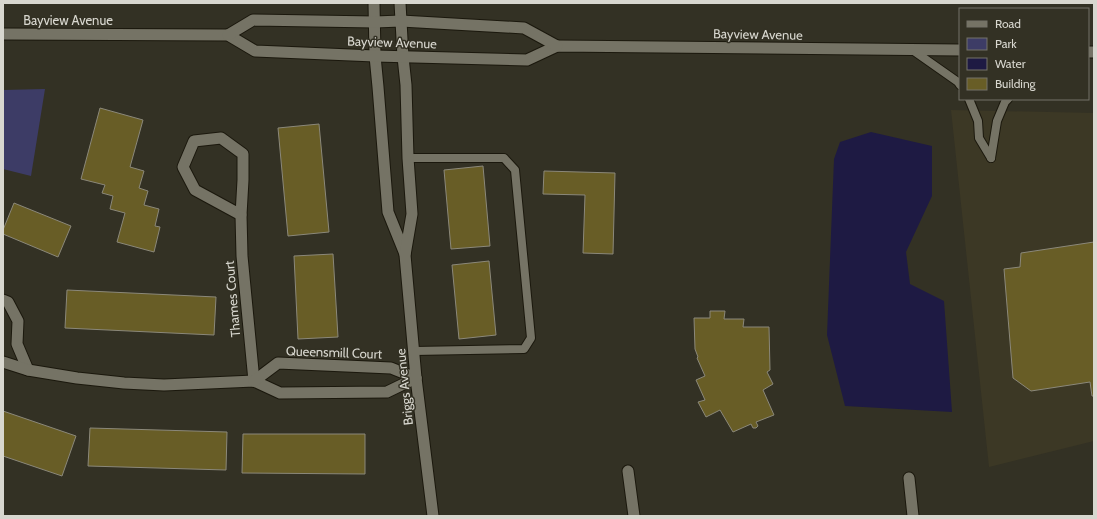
<svg xmlns="http://www.w3.org/2000/svg" width="1097" height="519" font-family="Cabin,sans-serif">
  <rect width="100%" height="100%" fill="#333124"/>
  <polygon fill="#3c3825" points="951,110 1094,113 1094,441 989,467"/>
  <polygon fill="#3d3c66" points="45,89 31,176 3,169 3,90"/>
  <polygon fill="#1e1a43" points="871,132 932,146 932,196 906,252 910,284 944,301 952,412 845,406 827,335 834,159 840,142"/>
  <g fill="#685d26" stroke="#8b887a">
    <polygon points="100,108 143,120 130,167 144,171 139,188 148,191 144,205 159,209 155,226 160,227 154,252 117,242 125,213 110,209 113,196 102,193 105,185 81,179"/>
    <polygon points="319,124 329,232 288,236 278,128"/>
    <polygon points="483,166 490,246 451,249 444,170"/>
    <polygon points="544,171 615,173 613,254 583,253 585,195 543,194"/>
    <polygon points="14,203 71,226 58,257 3,234 3,230"/>
    <polygon points="1094,242 1094,396 1092,396 1090,382 1031,391 1013,378 1004,269 1020,267 1021,253"/>
    <polygon points="333,254 338,337 298,339 294,256"/>
    <polygon points="489,261 496,335 459,339 452,265"/>
    <polygon points="67,290 216,297 214,335 65,328"/>
    <polygon points="710,311 725,311 724,319 744,319 743,327 769,327 770,370 767,372 773,384 763,390 774,415 756,422 758,426 756,428 753,428 751,424 733,432 720,410 706,417 698,402 705,400 696,380 705,376 697,358 698,357 695,349 694,318 710,318"/>
    <polygon points="3,411 76,436 62,476 3,456"/>
    <polygon points="90,428 227,432 226,470 88,466"/>
    <polygon points="243,434 365,434 365,474 242,473"/>
  </g>
  <g fill="none" stroke-linecap="round" stroke-linejoin="round">
    <g stroke="#1b180d" stroke-width="10">
      <g id="service">
        <polyline points="911,49 958,82 960,85"/>
        <polyline points="969,99 978,121 979,138 991,158"/>
        <polyline points="408,158 504,158 515,170 531,338 524,349 414,351"/>
        <polyline points="991,158 997,121 1005,102 1008,99"/>
      </g>
    </g>
    <g stroke="#1b180d" stroke-width="13">
      <g id="minor">
        <polygon points="221,138 243,154 243,180 241,215 195,190 183,167 194,141"/>
        <polyline points="241,215 242,256 254,381"/>
        <polyline points="3,300 8,302 18,321 17,344 28,370"/>
        <polyline points="3,362 28,370 77,378 124,383 164,385 254,381 280,393 387,392 416,378"/>
        <polyline points="254,381 278,363 391,368 416,378"/>
        <polyline points="628,471 634,516"/>
        <polyline points="909,478 913,516"/>
      </g>
    </g>
    <g stroke="#1b180d" stroke-width="13">
      <g id="tertiary">
        <polyline points="374,3 375,56 378,87 388,212 405,254"/>
        <polyline points="400,3 403,57 406,85 408,158 412,214 405,255 416,378 433,516"/>
      </g>
    </g>
    <g stroke="#1b180d" stroke-width="13">
      <g id="secondary">
        <polyline points="3,34 228,35 255,51 375,56 527,60 557,46 960,50"/>
        <polyline points="228,35 253,20 375,22 401,21 524,28 557,46"/>
        <polyline points="1088,52 1094,52"/>
      </g>
    </g>
    <use href="#service" stroke="#757365" stroke-width="8"/>
    <use href="#minor" stroke="#757365" stroke-width="11"/>
    <use href="#tertiary" stroke="#757365" stroke-width="11"/>
    <use href="#secondary" stroke="#757365" stroke-width="11"/>
  </g>
  <g text-anchor="middle" stroke-width="3" stroke-linejoin="round" paint-order="stroke">
    <g font-size="13" fill="#d8d7cf" stroke="#333124">
      <text x="68" y="25">Bayview Avenue</text>
      <text transform="translate(758 34) rotate(1)" y="5">Bayview Avenue</text>
      <text transform="translate(392 42) rotate(2)" y="5">Bayview Avenue</text>
      <text transform="translate(232 299) rotate(-95)" y="5">Thames Court</text>
      <text transform="translate(334 352) rotate(2)" y="5">Queensmill Court</text>
      <text transform="translate(404 387) rotate(-96)" y="5">Briggs Avenue</text>
    </g>
  </g>
  <rect width="1097" height="519" fill="none" stroke="#d8d7cf" stroke-width="8"/>
  <rect x="959" y="8" width="130" height="92" fill="#333124" stroke="#757368"/>
  <rect x="967" y="21" width="20" height="6" fill="#757365" stroke="#757368"/>
  <text x="995" y="28" font-size="12" fill="#d8d7cf">Road</text>
  <rect x="967" y="38" width="20" height="12" fill="#3d3c66" stroke="#757368"/>
  <text x="995" y="48" font-size="12" fill="#d8d7cf">Park</text>
  <rect x="967" y="58" width="20" height="12" fill="#1e1a43" stroke="#757368"/>
  <text x="995" y="68" font-size="12" fill="#d8d7cf">Water</text>
  <rect x="967" y="78" width="20" height="12" fill="#685d26" stroke="#757368"/>
  <text x="995" y="88" font-size="12" fill="#d8d7cf">Building</text>
</svg>
